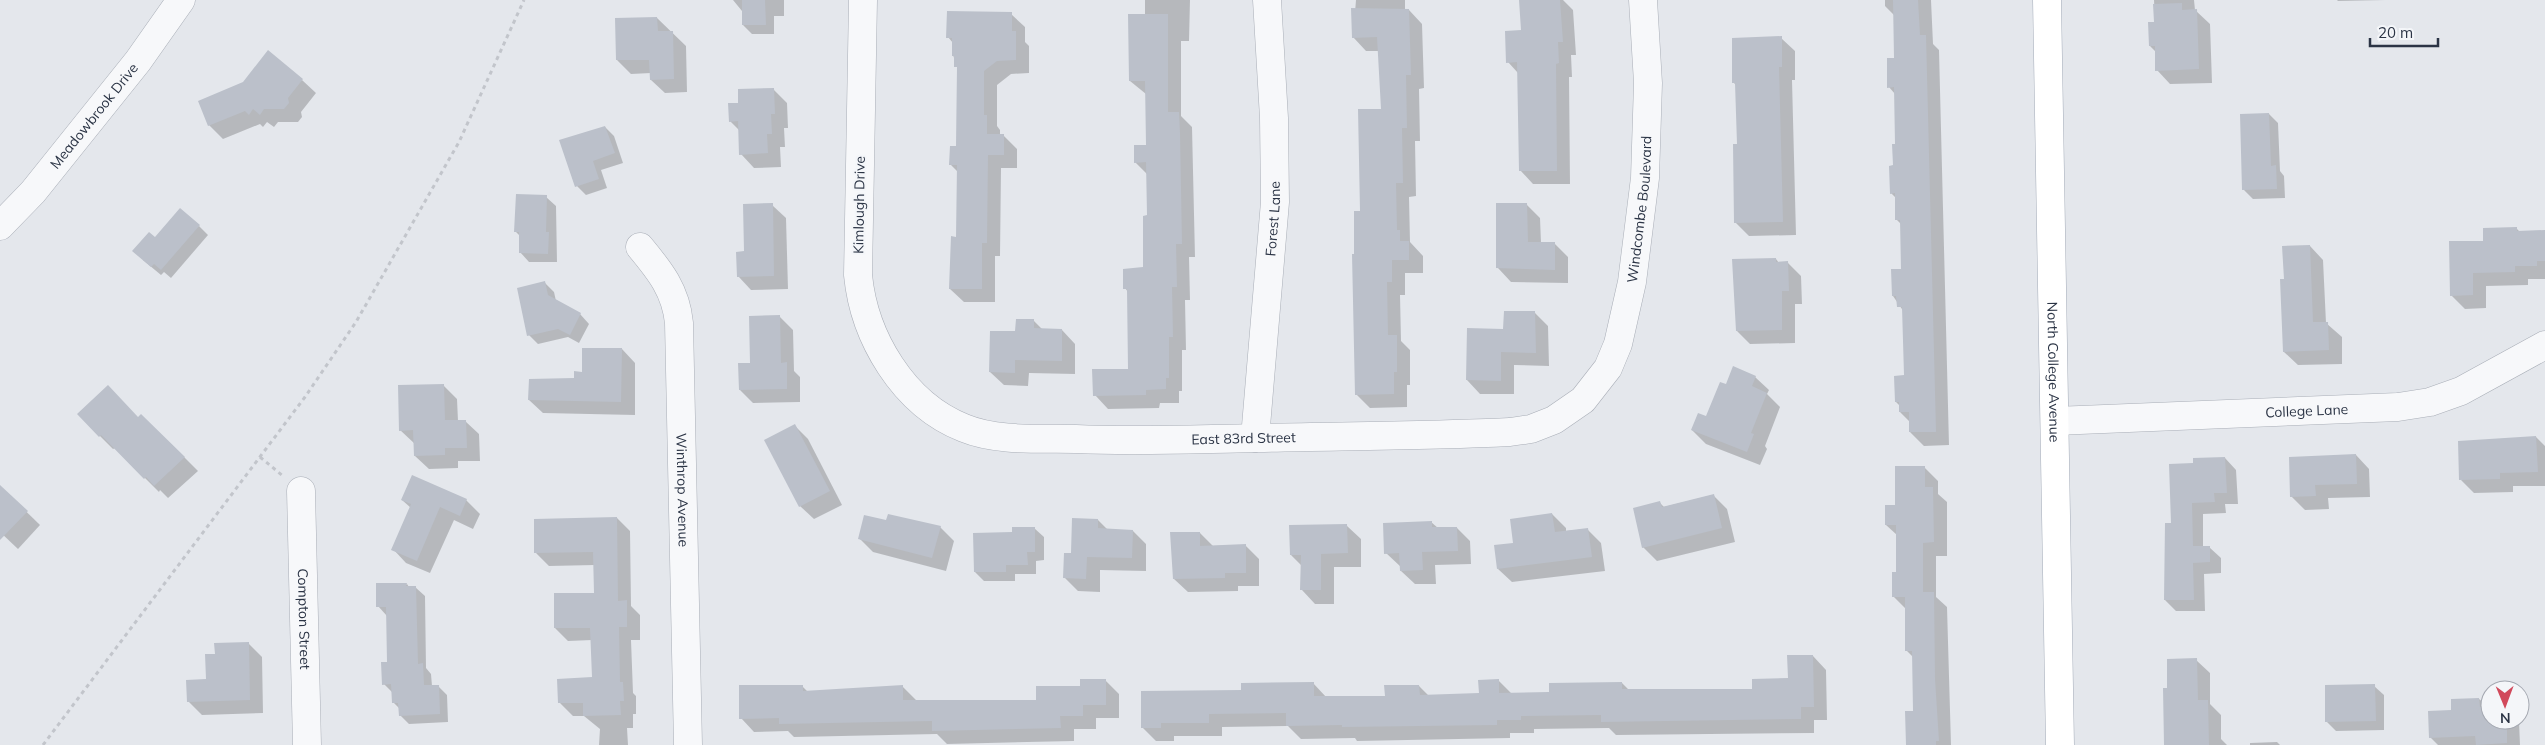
<svg xmlns="http://www.w3.org/2000/svg" width="2545" height="745" font-family="Mulish,sans-serif">
  <rect width="100%" height="100%" fill="#e4e7ec"/>
  <g fill="#0003">
    <polygon points="733,0 784,0 784,16 774,16 774,34 752,34 743,25 742,11"/>
    <polygon points="1145,0 1190,0 1189,41 1181,41 1181,116 1192,127 1195,257 1189,257 1190,300 1185,300 1186,350 1182,350 1182,391 1179,391 1179,403 1160,403 1159,408 1108,409 1095,395 1129,370 1128,292 1125,288 1144,269 1148,217 1147,174 1135,162 1147,146 1146,94 1130,81 1145,15"/>
    <polygon points="1356,0 1405,0 1405,10 1409,10 1422,24 1424,88 1419,89 1420,141 1415,141 1416,196 1409,197 1410,242 1423,256 1423,273 1405,273 1405,295 1400,295 1401,341 1410,350 1410,385 1407,385 1407,407 1370,408 1356,394 1356,255 1361,213 1382,110 1379,51 1366,51 1353,37"/>
    <polygon points="1520,0 1563,0 1573,10 1576,55 1571,55 1572,77 1569,77 1570,184 1533,184 1520,170 1518,73 1508,62 1522,31"/>
    <polygon points="1885,0 1931,0 1933,44 1939,50 1949,445 1924,446 1910,432 1910,422 1900,412 1900,406 1896,402 1905,377 1904,312 1893,296 1902,270 1902,225 1896,219 1896,198 1891,193 1896,145 1895,94 1889,87 1895,59 1894,15 1885,6"/>
    <polygon points="2154,0 2194,0 2195,10 2210,24 2212,83 2170,84 2157,70 2156,52 2150,46 2155,23"/>
    <polygon points="2337,0 2386,0 2338,1"/>
    <polygon points="1011,14 1025,27 1025,42 1029,46 1029,73 1011,74 997,85 997,126 1000,130 1000,135 1003,135 1017,149 1017,168 1001,168 1000,256 995,256 995,302 964,302 950,289 957,238 958,172 951,165 957,147 958,69 953,55 953,43 948,37"/>
    <polygon points="657,18 686,46 687,92 665,93 651,80 651,73 631,74 617,60"/>
    <polygon points="1781,38 1795,51 1795,80 1792,80 1796,235 1749,236 1735,222 1738,145 1736,85 1733,82"/>
    <polygon points="302,80 316,93 301,112 302,117 298,122 278,122 274,127 267,122 263,127 260,124 223,139 209,125"/>
    <polygon points="773,89 787,103 788,128 784,128 785,147 780,147 781,167 754,168 741,154 740,131 730,121 739,104"/>
    <polygon points="2269,114 2278,123 2280,171 2284,176 2285,198 2253,199 2244,190"/>
    <polygon points="605,127 614,136 623,163 601,170 607,188 586,195 577,186"/>
    <polygon points="546,197 556,206 557,262 529,262 520,252 520,236 516,232"/>
    <polygon points="1526,204 1540,218 1541,243 1554,243 1568,257 1568,283 1511,282 1498,268"/>
    <polygon points="772,205 786,218 788,289 751,290 738,276 746,252"/>
    <polygon points="199,226 208,235 171,278 164,272 161,275 143,260 155,239"/>
    <polygon points="2517,229 2520,232 2545,231 2545,279 2528,279 2528,285 2486,286 2486,308 2465,309 2451,295"/>
    <polygon points="2310,246 2323,260 2326,323 2342,337 2342,364 2298,365 2284,352 2285,280"/>
    <polygon points="1776,259 1779,263 1788,263 1801,276 1802,304 1795,304 1795,343 1750,344 1737,331"/>
    <polygon points="545,283 554,292 556,301 580,314 589,324 579,343 568,337 538,344 529,335"/>
    <polygon points="1535,313 1548,326 1549,366 1514,365 1514,394 1480,394 1467,380 1504,330"/>
    <polygon points="779,316 793,330 794,371 800,377 800,402 753,403 740,390 751,364"/>
    <polygon points="1034,321 1043,330 1062,330 1075,344 1075,374 1029,373 1028,386 1004,385 990,372 1017,332"/>
    <polygon points="622,349 635,363 635,415 543,413 529,400 575,379"/>
    <polygon points="1755,377 1769,390 1767,394 1780,407 1765,446 1767,449 1760,465 1706,444 1692,430 1707,417 1727,386"/>
    <polygon points="443,385 457,399 458,421 465,421 479,434 480,461 458,461 458,468 429,469 415,456 415,444 400,430"/>
    <polygon points="79,415 138,418 172,445 198,471 168,498 160,490 159,492 115,448 113,449"/>
    <polygon points="795,426 808,439 842,505 814,519 800,506"/>
    <polygon points="2536,437 2545,446 2545,486 2513,486 2513,492 2474,493 2461,480"/>
    <polygon points="2356,455 2369,469 2370,497 2328,498 2329,509 2305,510 2291,496"/>
    <polygon points="2225,458 2236,470 2238,504 2225,504 2226,513 2203,514 2203,547 2209,547 2221,558 2221,573 2204,574 2205,611 2176,611 2165,600 2172,524 2195,464"/>
    <polygon points="1924,467 1938,481 1938,494 1947,502 1947,556 1936,556 1936,597 1947,607 1951,745 1907,745 1914,712 1914,658 1906,650 1906,609 1893,596 1897,573 1897,535 1886,525 1896,506"/>
    <polygon points="0,486 40,525 18,549 0,532"/>
    <polygon points="1713,495 1727,509 1735,542 1657,561 1643,547 1660,503 1664,507"/>
    <polygon points="402,500 466,500 480,514 473,529 454,520 430,573 406,563 393,549 411,508"/>
    <polygon points="1552,514 1566,528 1566,531 1587,529 1601,543 1605,571 1512,582 1498,569 1514,544"/>
    <polygon points="617,518 630,531 631,606 640,615 640,640 631,640 633,693 636,696 636,714 633,714 633,728 627,728 628,745 599,745 600,729 584,716 573,716 560,703 593,678 592,640 568,641 555,628 595,594 595,565 549,566 536,553"/>
    <polygon points="1098,520 1108,530 1133,531 1146,544 1146,571 1100,570 1100,592 1078,591 1065,578 1072,555"/>
    <polygon points="887,522 940,527 954,541 946,571 873,552 860,539"/>
    <polygon points="1431,522 1438,528 1457,528 1470,541 1471,564 1435,565 1436,584 1415,584 1401,571 1401,567 1386,553"/>
    <polygon points="1347,526 1361,539 1361,567 1334,567 1334,604 1315,604 1302,590 1302,566 1291,555"/>
    <polygon points="1034,528 1044,537 1044,560 1036,561 1036,574 1015,574 1015,581 984,581 975,572 1013,533"/>
    <polygon points="1200,533 1213,546 1245,545 1259,559 1259,586 1238,586 1238,591 1188,592 1174,579"/>
    <polygon points="407,584 409,587 415,587 425,596 426,668 431,674 432,686 438,686 447,695 448,722 409,724 400,715 400,709 393,702 393,693 384,684 388,663 387,616 378,606"/>
    <polygon points="248,643 262,657 263,713 202,715 188,701 207,681 216,655"/>
    <polygon points="1813,656 1826,670 1827,720 1814,720 1814,733 1616,735 1609,728 1534,729 1534,733 1510,733 1510,738 1357,741 1355,738 1301,739 1288,726 1222,727 1222,736 1174,736 1174,741 1156,741 1142,727 1242,691 1313,683 1327,698 1386,697 1419,686 1429,696 1480,695 1498,680 1512,694 1551,693 1622,683 1629,690 1754,690 1789,680"/>
    <polygon points="2196,660 2210,673 2210,704 2221,715 2221,739 2227,745 2165,745 2168,689"/>
    <polygon points="1105,680 1119,694 1119,718 1096,718 1096,729 1074,729 1074,741 947,744 937,734 794,737 788,731 754,732 741,718 802,686 808,692 902,686 916,700 1037,701"/>
    <polygon points="2374,686 2384,695 2384,730 2336,731 2327,722"/>
    <polygon points="2479,699 2490,708 2490,720 2519,721 2520,745 2438,745 2430,737 2453,712"/>
    <polygon points="2277,742 2280,745 2250,745 2250,743"/>
  </g>
  <g fill="#bbc0ca">
    <polygon points="742,0 765,0 766,25 742,25"/>
    <polygon points="1519,0 1560,0 1563,42 1558,42 1559,63 1556,64 1557,171 1519,171 1517,62 1506,63 1505,31 1521,30"/>
    <polygon points="1893,0 1918,0 1920,35 1926,35 1936,432 1909,432 1909,412 1899,412 1899,402 1895,402 1894,376 1904,375 1902,307 1897,307 1896,296 1892,296 1891,269 1901,269 1900,220 1895,220 1895,193 1890,194 1889,166 1893,165 1892,144 1895,144 1894,87 1887,88 1887,58 1894,58"/>
    <polygon points="2182,3 2182,10 2197,9 2199,69 2155,71 2155,46 2149,46 2148,22 2154,22 2153,4"/>
    <polygon points="1351,8 1409,9 1411,75 1406,75 1407,128 1402,128 1403,183 1396,183 1397,230 1400,230 1400,241 1409,241 1409,260 1392,260 1392,282 1387,282 1388,335 1397,335 1397,372 1394,372 1394,394 1355,395 1352,254 1354,254 1354,211 1360,211 1358,109 1381,109 1377,37 1352,38"/>
    <polygon points="947,11 1012,12 1012,31 1016,31 1016,60 997,61 984,71 984,115 987,115 987,134 1004,134 1004,155 988,155 987,243 982,243 982,289 949,289 951,236 956,237 957,165 949,165 950,146 956,146 957,67 954,67 954,56 952,56 952,38 946,38"/>
    <polygon points="1128,14 1168,14 1168,112 1179,112 1180,133 1182,244 1176,244 1177,287 1172,287 1173,337 1169,337 1169,378 1166,378 1166,389 1146,390 1146,395 1093,396 1092,369 1128,369 1127,289 1123,289 1123,269 1143,267 1143,216 1147,215 1146,162 1134,163 1134,145 1146,145 1145,81 1129,81"/>
    <polygon points="657,17 658,31 673,31 674,79 650,80 649,60 616,60 615,18"/>
    <polygon points="1782,36 1782,67 1779,67 1783,222 1734,223 1733,144 1737,144 1735,83 1732,83 1732,38"/>
    <polygon points="268,50 303,79 288,98 289,103 284,109 264,109 260,115 253,109 249,115 245,111 208,126 198,101 243,82"/>
    <polygon points="774,88 775,114 771,114 772,134 767,134 768,153 739,155 738,121 729,122 728,103 738,103 738,89"/>
    <polygon points="2269,113 2271,166 2276,165 2277,189 2242,190 2240,114"/>
    <polygon points="605,126 615,153 593,161 599,179 575,187 559,140"/>
    <polygon points="516,194 547,195 546,232 549,232 548,254 519,253 519,232 514,232"/>
    <polygon points="773,203 774,276 737,277 736,252 744,251 743,204"/>
    <polygon points="1496,203 1527,203 1528,242 1555,242 1555,270 1496,268"/>
    <polygon points="180,208 200,225 161,270 154,264 151,267 132,251 149,232 155,237"/>
    <polygon points="2517,227 2517,231 2545,230 2545,261 2537,261 2537,266 2515,266 2515,272 2473,273 2473,295 2450,296 2449,241 2483,241 2483,228"/>
    <polygon points="2310,245 2313,322 2328,322 2329,350 2283,352 2280,279 2284,279 2282,246"/>
    <polygon points="1776,258 1776,262 1788,261 1789,291 1782,291 1782,330 1736,331 1732,259"/>
    <polygon points="545,281 548,295 581,313 570,335 558,329 527,336 517,288"/>
    <polygon points="1504,311 1535,311 1536,353 1501,352 1501,381 1466,380 1467,328 1503,329"/>
    <polygon points="780,315 781,363 787,362 787,389 739,390 738,363 750,363 749,316"/>
    <polygon points="1016,319 1034,319 1034,328 1062,329 1062,361 1015,360 1015,373 989,372 990,331 1015,331"/>
    <polygon points="582,348 622,348 621,402 528,400 529,379 574,378 574,371 582,372"/>
    <polygon points="1733,366 1756,376 1752,386 1767,393 1751,433 1754,434 1747,452 1691,430 1698,413 1706,416 1720,382 1726,384"/>
    <polygon points="444,384 445,420 466,420 467,448 445,448 445,455 414,456 413,430 399,431 398,385"/>
    <polygon points="108,385 138,417 141,414 185,457 154,486 146,477 144,479 101,435 99,437 77,414"/>
    <polygon points="795,424 830,491 799,507 764,440"/>
    <polygon points="2536,436 2538,472 2500,473 2500,479 2459,480 2458,441"/>
    <polygon points="2356,454 2357,484 2315,485 2316,496 2290,497 2289,457"/>
    <polygon points="2225,457 2227,493 2214,493 2215,502 2192,503 2193,546 2210,546 2210,562 2193,563 2194,600 2164,600 2165,523 2171,523 2169,464 2193,463 2193,458"/>
    <polygon points="1895,466 1925,466 1925,487 1933,487 1934,542 1923,543 1923,592 1934,592 1935,679 1939,741 1936,741 1936,745 1906,745 1905,711 1913,711 1912,651 1905,651 1905,597 1892,597 1892,572 1896,572 1896,525 1885,525 1885,505 1895,505"/>
    <polygon points="412,475 467,499 460,516 440,507 417,561 391,550 411,504 401,500"/>
    <polygon points="0,485 28,511 0,540"/>
    <polygon points="1714,494 1722,528 1642,548 1633,508 1660,501 1662,507"/>
    <polygon points="1552,513 1555,532 1588,528 1592,557 1497,569 1494,545 1513,543 1510,519"/>
    <polygon points="888,514 941,526 932,558 858,539 864,515 886,520"/>
    <polygon points="617,517 618,601 627,600 627,627 619,627 620,682 623,682 624,701 620,701 621,715 583,716 583,703 558,703 557,679 592,677 590,628 554,628 554,593 594,593 593,552 534,553 534,519"/>
    <polygon points="1072,518 1098,519 1098,528 1133,530 1132,558 1087,557 1086,579 1063,578 1064,553 1071,553"/>
    <polygon points="1432,521 1432,527 1457,527 1458,551 1422,552 1423,570 1400,571 1399,553 1384,554 1383,523"/>
    <polygon points="1347,524 1348,553 1321,554 1321,590 1300,590 1301,555 1290,555 1289,525"/>
    <polygon points="1012,527 1035,527 1035,552 1027,552 1028,565 1006,565 1006,572 974,572 973,533 1012,532"/>
    <polygon points="1170,532 1200,532 1200,546 1246,544 1246,573 1225,573 1225,578 1173,579"/>
    <polygon points="376,583 407,583 406,586 416,586 418,664 423,663 424,685 439,685 440,714 399,716 398,703 392,703 391,684 382,685 381,662 387,662 386,607 376,607"/>
    <polygon points="249,642 250,700 187,702 186,680 206,679 205,654 215,654 214,643"/>
    <polygon points="1787,655 1813,655 1814,707 1801,707 1801,719 1601,722 1601,715 1521,716 1521,720 1497,720 1497,725 1342,727 1342,725 1286,726 1286,713 1209,714 1209,723 1161,723 1161,728 1141,728 1141,691 1241,690 1241,683 1314,682 1314,696 1385,696 1384,685 1419,685 1420,695 1479,693 1478,680 1499,679 1499,693 1549,692 1549,683 1622,682 1622,689 1752,689 1752,679 1788,678"/>
    <polygon points="2197,658 2198,700 2208,700 2209,745 2164,745 2163,688 2167,688 2167,659"/>
    <polygon points="1080,679 1106,679 1106,705 1083,705 1083,716 1060,716 1061,728 932,731 932,721 779,724 779,718 739,719 739,685 803,685 803,691 903,685 903,700 1036,700 1036,686 1080,686"/>
    <polygon points="2375,684 2376,721 2325,722 2325,685"/>
    <polygon points="2479,698 2480,707 2490,707 2490,720 2507,720 2507,743 2476,745 2475,736 2429,738 2428,711 2451,710 2451,699"/>
  </g>
  <g fill="none" stroke-linecap="round" stroke-linejoin="round">
    <g stroke="#a9aeb7" stroke-width="29">
      <g id="minor">
        <path id="s1" d="M863 0 858 275C864 337 903 404 964 428 998 442 1041 438 1076 439 1137 442 1197 439 1257 438 1341 436 1426 436 1510 432L1531 429 1554 420 1583 400 1608 368 1618 344 1632 282 1645 178 1648 83 1643 0"/>
        <path id="s2" d="M0 226 33 192 138 61 181 0"/>
        <path id="s3" d="M640 247C660 271 676 291 679 323L688 745"/>
        <path id="s4" d="M2055 421 2398 407 2430 402 2461 391 2545 345"/>
        <path id="s5" d="M1255 438 1275 202 1274 118 1267 0"/>
        <path id="s6" d="M301 491 307 745"/>
      </g>
    </g>
    <g stroke="#a3abb8" stroke-width="29">
      <g id="major">
        <path id="s7" d="M2047 0 2060 745"/>
      </g>
    </g>
    <g stroke="#c2c5cb" stroke-width="3" stroke-dasharray="4 4" stroke-linecap="butt">
      <polyline points="260,457 283,476"/>
      <polyline points="43,745 305,397 356,322 459,142 524,0"/>
    </g>
    <use href="#minor" stroke="#f7f8fa" stroke-width="28"/>
    <use href="#major" stroke="#fff" stroke-width="28"/>
  </g>
  <g text-anchor="middle" stroke-width="4.5" stroke-linejoin="round" paint-order="stroke">
    <g font-size="14" fill="#2b3445" stroke="#f4f6f9">
      <text dy="5" stroke="none"><textPath href="#s2" startOffset="145">Meadowbrook Drive</textPath></text>
      <text transform="translate(859 205) rotate(-89)" y="5">Kimlough Drive</text>
      <text dy="5" stroke="none"><textPath href="#s1" startOffset="1302">Windcombe Boulevard</textPath></text>
      <text dy="5" stroke="none"><textPath href="#s5" startOffset="220">Forest Lane</textPath></text>
      <text dy="5" stroke="none"><textPath href="#s7" startOffset="372">North College Avenue</textPath></text>
      <text dy="5" stroke="none"><textPath href="#s4" startOffset="252">College Lane</textPath></text>
      <text dy="5" stroke="none"><textPath href="#s1" startOffset="751">East 83rd Street</textPath></text>
      <text dy="5" stroke="none"><textPath href="#s3" startOffset="254">Winthrop Avenue</textPath></text>
      <text dy="5" stroke="none"><textPath href="#s6" startOffset="128">Compton Street</textPath></text>
    </g>
  </g>
  <g transform="translate(2505 705) rotate(179)"><circle r="24" fill="#f4f6f9" stroke="#a4a8b1"/>
  <path d="M0-4L9 19L0 12L-9 19Z" fill="#d1495b"/>
  <text y="-8" font-size="14" font-weight="bold" text-anchor="middle" fill="#2b3445">N</text>
  </g>
  <path d="M2370 38v8h68v-8" fill="none" stroke="#2b3445" stroke-width="2.5"/>
  <text x="2378" y="38" font-size="15" fill="#2b3445" stroke="#f4f6f9" stroke-width="4" paint-order="stroke">20 m</text>
</svg>
